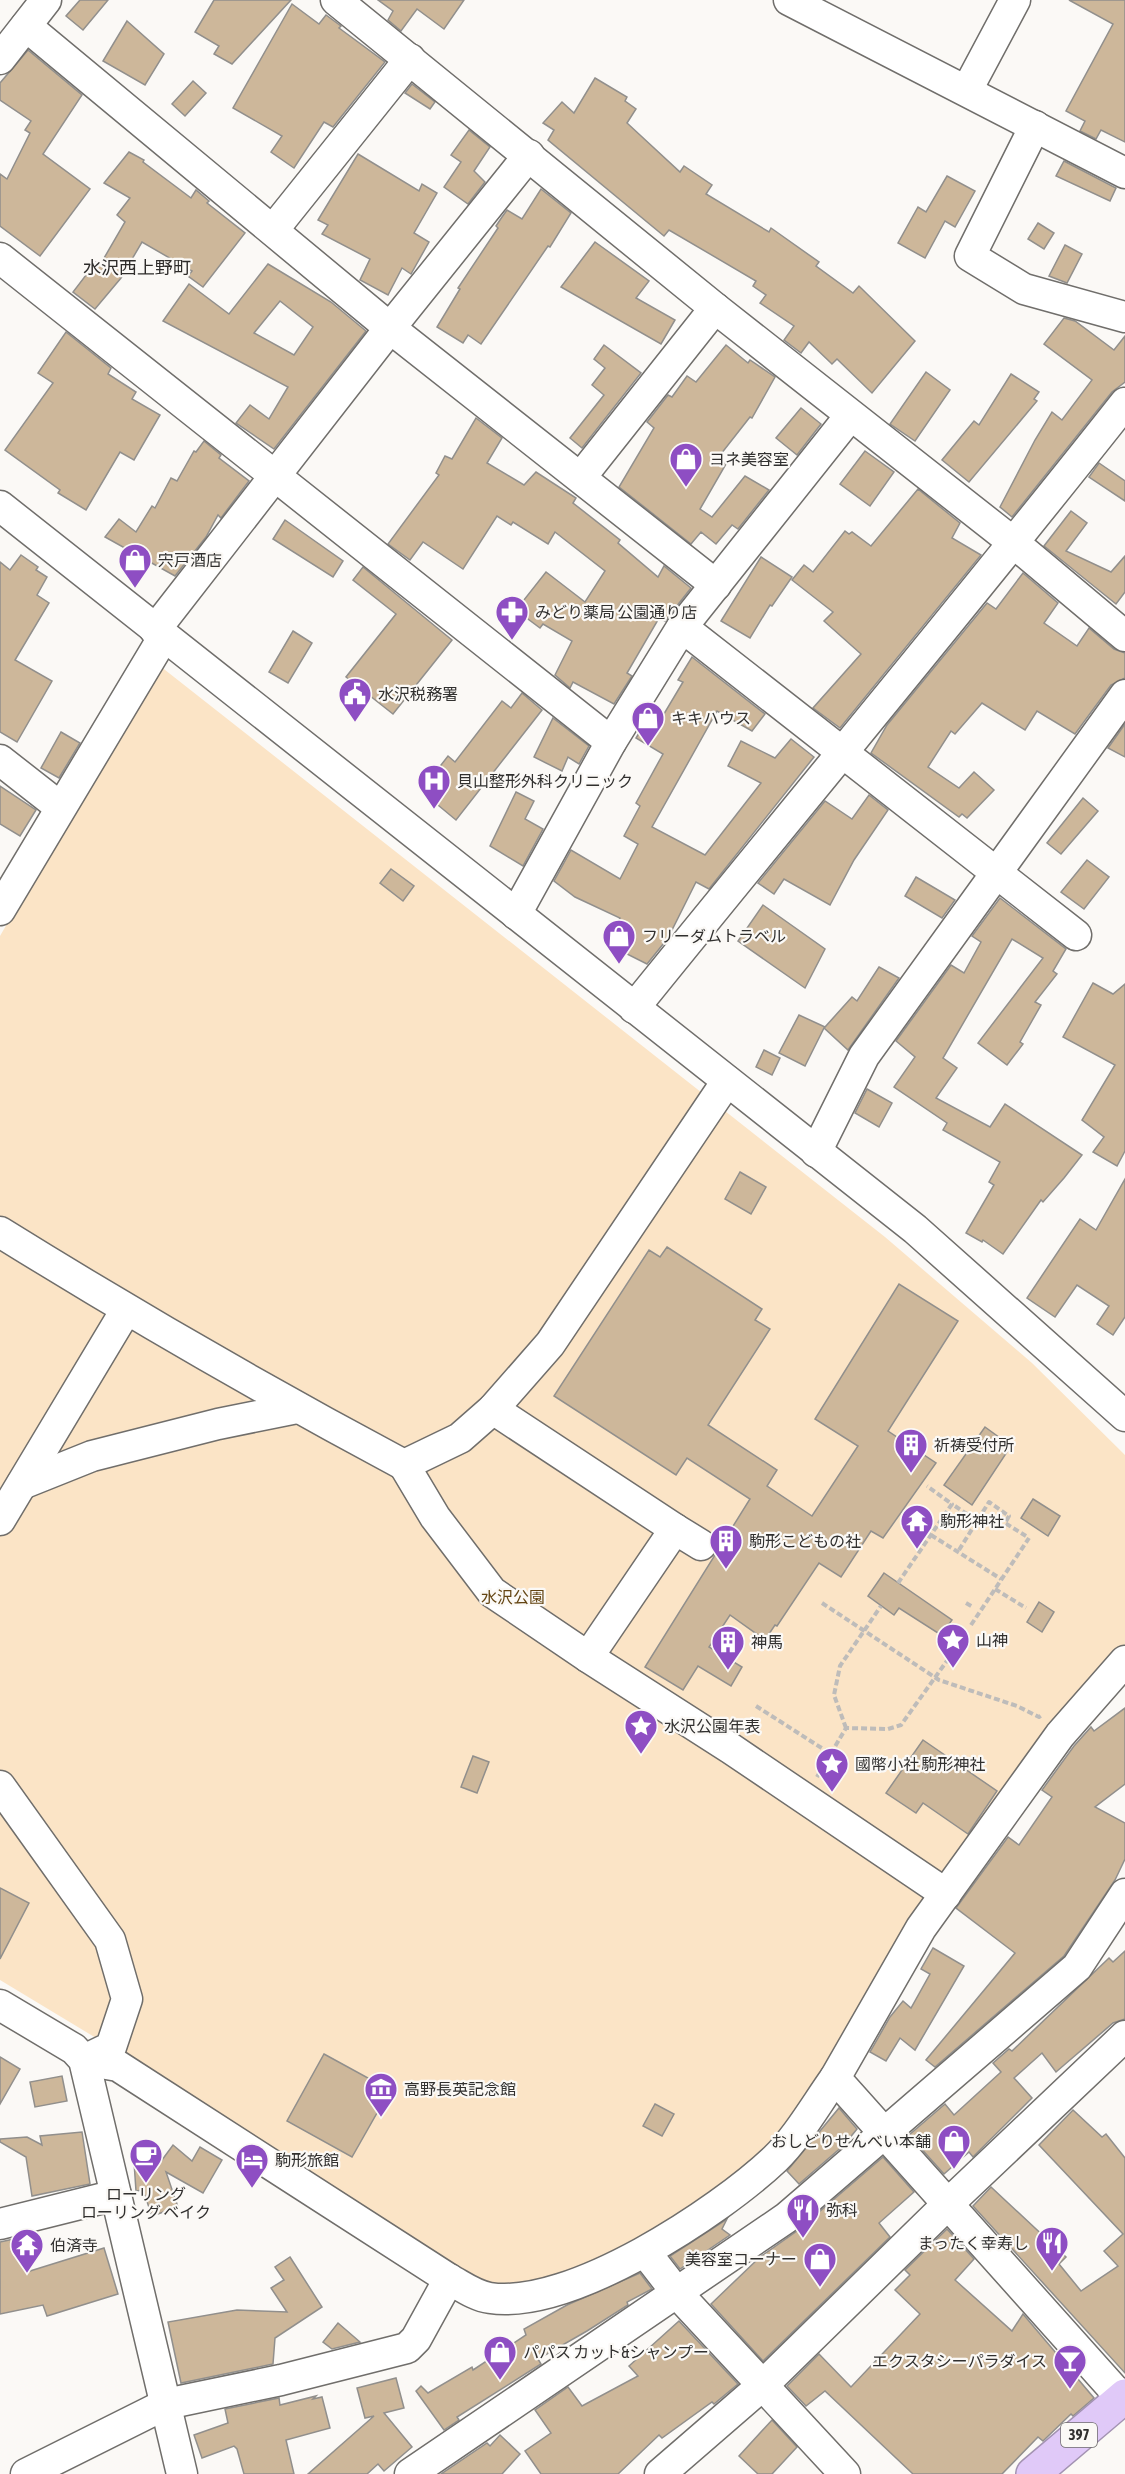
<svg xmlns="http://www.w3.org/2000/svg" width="1125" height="2474" font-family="'Asap Condensed','Noto Sans JP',sans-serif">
  <rect width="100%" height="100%" fill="#fbf9f6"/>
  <polygon fill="#fbe4c6" points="160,666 885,1237 1032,1363 1125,1455 1125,1644 1055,1728 820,2081 767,2154 639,2243 526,2289 479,2282 111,2047 0,1980 0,936 150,677"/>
  <g fill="#cdb79a" stroke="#918f8c" stroke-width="1.5" fill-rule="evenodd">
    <polygon points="80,0 108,0 83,30 66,16"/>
    <polygon points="214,0 291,0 232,64 214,54 219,46 195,32"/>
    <polygon points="378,0 464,0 444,29 417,9 401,31 388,20 393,11"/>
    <polygon points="1069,0 1125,0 1125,142 1101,130 1096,139 1080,131 1085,121 1066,111 1113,24"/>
    <polygon points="292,4 319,24 326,15 341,26 339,28 385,62 333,127 324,122 294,168 271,152 282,136 233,108"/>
    <polygon points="127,21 164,54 145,85 103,61"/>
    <polygon points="28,50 82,95 43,154 90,189 40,256 0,226 0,174 7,179 30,133 25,130 31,121 0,100 0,83"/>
    <polygon points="595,78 627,97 625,101 636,109 627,123 680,172 684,166 712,185 706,194 769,232 771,228 819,262 816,266 853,293 859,286 915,341 872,393 837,359 832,364 809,342 801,353 784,340 794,326 760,303 766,295 753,286 756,281 669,230 664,236 548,140 554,130 543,123 562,102 574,113"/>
    <polygon points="193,81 206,93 185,116 172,104"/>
    <polygon points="412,84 435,102 430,109 405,93"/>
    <polygon points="469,130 490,147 474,171 485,182 468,204 444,187 461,162 451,155"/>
    <polygon points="129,152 144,160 143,162 191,198 196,190 209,201 207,203 245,233 203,287 188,276 192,271 142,242 121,278 95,309 73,292 96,262 100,265 125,222 117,215 130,198 104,183"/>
    <polygon points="358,154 419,191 422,184 437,193 414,233 429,242 411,274 402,268 388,295 360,280 370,259 322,234 328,225 318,220"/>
    <polygon points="1064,161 1116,188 1110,201 1056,176"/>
    <polygon points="947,176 975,191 955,227 945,221 925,258 898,243 918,207 926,212"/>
    <polygon points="541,189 571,213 550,247 548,246 481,344 468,335 463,343 437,327 460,289 458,288 498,228 496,226 502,217 507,210 522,219"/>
    <polygon points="1038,223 1054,233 1044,249 1028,239"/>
    <polygon points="595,242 649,281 636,298 675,320 661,344 561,287"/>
    <polygon points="1065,245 1082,254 1067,283 1049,276"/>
    <path d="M268 264 331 302 366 331 274 449 236 423 250 405 269 419 288 387 163 321 189 284 229 314ZM280 301 313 327 294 355 254 333Z"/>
    <polygon points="1064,318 1075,321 1114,350 1125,336 1125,382 1112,392 1012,517 1000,507 1035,440 1052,412 1062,420 1092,380 1044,344"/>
    <polygon points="66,332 111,368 108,374 136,392 132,399 160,415 134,460 120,452 86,510 58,493 60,490 5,450 53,383 38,373"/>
    <polygon points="604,345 641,373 582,448 570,438 604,395 592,385 605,368 594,359"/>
    <polygon points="726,345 748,363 750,360 775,377 752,418 750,417 717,459 726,464 700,509 712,517 745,476 769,490 738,529 732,525 716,544 701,532 691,544 619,487 654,428 647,422 668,395 672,397 687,376 696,382"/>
    <polygon points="926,372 950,390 915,441 890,424"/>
    <polygon points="1011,374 1039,392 1034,399 1037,401 969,482 942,460 974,421 979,425"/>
    <polygon points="801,408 821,424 797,455 776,438"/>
    <polygon points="476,418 502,438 487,463 524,485 536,472 576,498 573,503 620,540 618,543 658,577 664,566 691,588 665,621 659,618 627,673 632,676 614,704 573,682 570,688 555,675 572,641 543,624 540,628 516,610 546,572 585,602 605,571 555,532 548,544 513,522 511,525 497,516 463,569 423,542 410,560 388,544 439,475 436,473 445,456 452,459"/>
    <polygon points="204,441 221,455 219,458 249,481 221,518 218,515 206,537 175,576 105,537 119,519 136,532 152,506 155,508 171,478 177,481 194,451 196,452"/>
    <polygon points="865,451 894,472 870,506 840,484"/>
    <polygon points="1099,463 1125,481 1125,501 1089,477"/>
    <polygon points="918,489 960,523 952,538 981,555 840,728 813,708 861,654 824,621 833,612 792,580 804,565 813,572 845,531 849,534 852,532 871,546"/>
    <polygon points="1071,511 1087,523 1066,551 1111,572 1125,556 1125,592 1116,604 1044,546"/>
    <polygon points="285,520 343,561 333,577 273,539"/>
    <polygon points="21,555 38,567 36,570 47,577 37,595 49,603 15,660 52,681 17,742 0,732 0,562 10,570"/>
    <polygon points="761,557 792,577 772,606 770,605 750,638 721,621"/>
    <polygon points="363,567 452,640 393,714 346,677 396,614 353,580"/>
    <polygon points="1023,573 1058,603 1044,623 1077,646 1089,628 1114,649 1125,653 1125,678 1111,685 1075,734 1037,711 1025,730 982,703 955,734 951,731 928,767 959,788 974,772 994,790 967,818 962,814 959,817 871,753 887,725 987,603 996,609"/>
    <polygon points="293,631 312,643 288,683 269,672"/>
    <polygon points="692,657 765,714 752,731 717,711 652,827 705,855 761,783 728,766 741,741 775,758 791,739 814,757 709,889 696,882 668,938 647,964 607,944 620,918 575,897 554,881 571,850 620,879 638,844 624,836 640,806 636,803 663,754 636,738 648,718 658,724 683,682 678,680"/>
    <polygon points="522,693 542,710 456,820 421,791 448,756 455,762 502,701 511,708"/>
    <polygon points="553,718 589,746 579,764 568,757 562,771 534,757"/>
    <polygon points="1125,724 1125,757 1108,748"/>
    <polygon points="61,732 80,743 59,778 41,768"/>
    <polygon points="0,786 36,810 20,836 0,824"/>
    <polygon points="516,792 534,801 525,819 543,829 523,866 490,846"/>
    <polygon points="869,795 888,810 854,860 830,905 784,879 774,894 758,883 825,801 852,819"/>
    <polygon points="1083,798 1098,811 1061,854 1047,843"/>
    <polygon points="1087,860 1109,877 1084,909 1061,892"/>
    <polygon points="391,869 414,886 403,901 380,883"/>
    <polygon points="916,877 955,900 942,918 905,896"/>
    <polygon points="1000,898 1066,949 1053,971 1057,974 1035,1002 1041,1005 1020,1042 1023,1044 1007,1065 978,1043 1043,958 1012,939 943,1058 957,1068 936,1098 990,1127 1005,1104 1082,1155 1064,1178 1043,1202 1041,1200 1003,1254 983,1240 982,1242 966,1233 994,1185 989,1182 1000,1162 943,1130 947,1123 894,1087 915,1057 896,1041 951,965 964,973 981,942 972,936"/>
    <polygon points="763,905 825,949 805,988 738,941"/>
    <polygon points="879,967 899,978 848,1050 824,1028 805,1066 779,1053 799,1015 825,1027 852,997 857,1001"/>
    <polygon points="1093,983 1113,994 1125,984 1125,1151 1117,1166 1093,1152 1104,1137 1082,1120 1115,1065 1063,1037"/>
    <polygon points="764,1050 780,1058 772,1075 756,1067"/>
    <polygon points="867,1089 892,1103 879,1127 855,1113"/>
    <polygon points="740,1172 766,1187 751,1214 725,1199"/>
    <polygon points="1125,1179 1125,1317 1113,1335 1097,1324 1109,1306 1077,1285 1055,1317 1027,1298 1080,1219 1096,1230"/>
    <polygon points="667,1247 762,1309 755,1320 770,1329 708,1425 777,1470 767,1486 812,1516 858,1446 815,1419 899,1284 958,1321 888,1431 936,1463 883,1538 871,1531 841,1577 819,1563 777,1626 775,1625 765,1640 730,1615 709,1647 742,1667 731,1686 698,1666 683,1690 645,1667 750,1499 687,1458 676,1475 554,1396 649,1250 660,1257"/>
    <polygon points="985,1427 1011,1446 972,1505 944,1485"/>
    <polygon points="1033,1499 1060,1516 1048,1536 1021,1518"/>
    <polygon points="884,1573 952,1620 941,1635 899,1608 894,1615 868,1596"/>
    <polygon points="1039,1602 1054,1612 1042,1632 1027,1622"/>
    <polygon points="1125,1708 1125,1784 1095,1807 1125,1823 1125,1859 1115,1880 1064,1956 935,2067 926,2060 1015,1953 956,1908 1008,1837 1019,1845 1052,1797 1042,1790 1074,1746 1091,1727 1094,1731"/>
    <polygon points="923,1740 997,1791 968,1834 923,1803 916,1813 886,1793"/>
    <polygon points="473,1756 489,1762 477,1793 461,1787"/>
    <polygon points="0,1888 29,1903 0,1959"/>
    <polygon points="933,1948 964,1966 915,2050 900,2038 886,2061 870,2052 890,2017 903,2001 911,2008 930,1974 921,1969"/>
    <polygon points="1125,1951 1125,2019 1113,2023 1056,2072 1042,2053 1014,2078 1032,2098 973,2157 969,2152 944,2174 909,2135 945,2104 954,2115 1001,2072 993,2063 1009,2049 1012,2051 1109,1958 1113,1962"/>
    <polygon points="324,2054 390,2090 352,2157 287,2121"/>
    <polygon points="0,2057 20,2069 0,2104"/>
    <polygon points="62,2076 67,2101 35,2107 30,2082"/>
    <polygon points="655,2104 674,2114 662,2136 643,2126"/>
    <polygon points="839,2108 857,2129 844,2145 799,2184 787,2171"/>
    <polygon points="1073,2110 1102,2137 1106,2134 1125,2158 1125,2373 973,2206 991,2187 1066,2257 1059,2264 1081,2291 1118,2266 1104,2251 1123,2234 1039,2145"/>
    <polygon points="82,2132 90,2184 32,2196 26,2157 0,2142 0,2139 27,2137 42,2145 40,2136"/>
    <polygon points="173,2145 192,2161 200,2147 222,2160 203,2193 166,2172 178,2207 152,2216 143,2190 136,2191 134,2162 162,2160"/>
    <polygon points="883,2157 914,2192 879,2223 890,2237 763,2361 711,2304 760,2257 797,2231"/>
    <polygon points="727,2219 722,2229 730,2235 680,2269 670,2256"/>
    <polygon points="947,2229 974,2259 955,2280 1012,2331 1023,2314 1094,2398 1073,2416 1071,2414 1043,2441 1038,2437 1002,2474 913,2474 825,2391 806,2406 787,2386 819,2354 851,2387 920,2314 895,2290 910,2275 905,2270"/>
    <polygon points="23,2237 30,2271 104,2248 118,2294 47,2316 43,2305 0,2314 0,2242"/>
    <polygon points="290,2257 322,2307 275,2338 273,2364 181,2383 168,2322 237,2310 287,2312 271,2288 284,2280 275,2267"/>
    <polygon points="640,2273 652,2289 627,2302 628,2305 587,2331 538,2359 541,2364 457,2417 459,2420 444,2430 416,2391 421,2386 428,2393 472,2367 473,2370 526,2335 524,2329 567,2305"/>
    <polygon points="679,2321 738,2384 714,2404 712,2402 662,2438 659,2435 618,2474 541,2474 525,2451 551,2433 535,2410 568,2387 582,2406 638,2376 629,2366"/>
    <polygon points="338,2323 360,2342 332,2349 323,2342"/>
    <polygon points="396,2378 404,2408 384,2413 412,2447 384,2471 378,2464 367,2474 308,2474 374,2416 365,2418 357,2388"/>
    <polygon points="316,2396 313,2399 322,2397 330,2428 286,2440 294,2474 244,2474 237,2449 234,2446 202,2458 194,2435 228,2423 225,2409 279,2398 280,2405"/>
    <polygon points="772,2420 797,2447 772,2474 758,2474 739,2456"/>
    <polygon points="500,2435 520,2454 502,2474 441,2474 487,2443 490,2446"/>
  </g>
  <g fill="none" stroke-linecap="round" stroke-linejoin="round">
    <g stroke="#706e6b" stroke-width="33">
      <g id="minor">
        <polyline points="336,0 715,308 1014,543 1125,636"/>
        <polyline points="789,0 1125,173"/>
        <polyline points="26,26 390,328 716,585"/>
        <polyline points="0,59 46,0"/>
        <polyline points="967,90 1015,0"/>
        <polyline points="1035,126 970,256 1024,289 1125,317"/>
        <polyline points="273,230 410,59"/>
        <polyline points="0,258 611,742"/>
        <polyline points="581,477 715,308"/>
        <polyline points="0,506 915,1229 1125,1416"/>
        <polyline points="682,627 1076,935"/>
        <polyline points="155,630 390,328 529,155"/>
        <polyline points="0,760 60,807"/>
        <polyline points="0,910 164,636"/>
        <polyline points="516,914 611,742 682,627 850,416"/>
        <path d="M634 1008C797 806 964 607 1125 403"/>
        <polyline points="816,1152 864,1056 1125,695"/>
        <path d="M0 1232C132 1314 267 1392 404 1465L460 1438 493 1409 550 1344 727 1081"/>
        <polyline points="493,1409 675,1529 588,1657 730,1748 946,1894"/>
        <polyline points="404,1465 435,1517 492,1592 588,1657"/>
        <polyline points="22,1484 92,1456 218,1424 297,1408"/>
        <polyline points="0,1520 126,1310"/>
        <polyline points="675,1529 701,1545"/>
        <polyline points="1125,1661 1060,1735 921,1928 835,2078 1125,2402"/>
        <polyline points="0,1786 110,1940 127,1999 111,2047 84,2060"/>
        <polyline points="0,2005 74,2049 84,2060 182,2474"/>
        <path d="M84 2060 118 2066 449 2279C462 2286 475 2296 490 2298 571 2310 719 2212 775 2159 797 2138 817 2103 835 2078"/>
        <polyline points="0,2224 116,2195"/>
        <polyline points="646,2253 677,2293 845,2474"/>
        <polyline points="26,2474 166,2404 281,2380 407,2348 416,2339 449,2279"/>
        <polyline points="410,2474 786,2218 1077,1967 1125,1894"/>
        <polyline points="660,2474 764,2384 949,2203 1125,2036"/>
      </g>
    </g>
    <g stroke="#a393b2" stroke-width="36">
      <polyline id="highway" points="1033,2474 1125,2396"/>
    </g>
    <g stroke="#bebcba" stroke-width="4" stroke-dasharray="6 3" stroke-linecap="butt">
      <polyline points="955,1506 977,1521"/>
      <polyline points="931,1535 1001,1579"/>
      <polyline points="959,1550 989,1502 1009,1516 1005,1523 1026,1536"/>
      <polyline points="898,1583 952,1504 927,1486"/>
      <polyline points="995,1589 1026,1608"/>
      <polyline points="822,1603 939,1680 1017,1706 1039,1717 1042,1715"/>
      <polyline points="966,1603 973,1607"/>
      <polyline points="971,1625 1029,1538"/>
      <polyline points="756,1706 831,1754"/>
      <polyline points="846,1728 834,1695 840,1666 881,1606"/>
      <polyline points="817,1777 846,1728 888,1729 901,1725 964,1637"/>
    </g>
    <use href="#minor" stroke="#fff" stroke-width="30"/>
    <use href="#highway" stroke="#e0c9f8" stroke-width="33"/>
  </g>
  <defs>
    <g id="shop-pin" transform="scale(1.725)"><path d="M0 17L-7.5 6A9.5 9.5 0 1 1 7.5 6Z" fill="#8e4ec3" stroke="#fbf9f6"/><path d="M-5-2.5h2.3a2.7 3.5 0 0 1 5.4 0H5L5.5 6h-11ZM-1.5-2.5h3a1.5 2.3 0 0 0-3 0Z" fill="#fff"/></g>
    <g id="pharmacy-pin" transform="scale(1.725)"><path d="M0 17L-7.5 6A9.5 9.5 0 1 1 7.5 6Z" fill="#8e4ec3" stroke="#fbf9f6"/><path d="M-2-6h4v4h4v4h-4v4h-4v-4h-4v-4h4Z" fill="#fff"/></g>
    <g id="civic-pin" transform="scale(1.725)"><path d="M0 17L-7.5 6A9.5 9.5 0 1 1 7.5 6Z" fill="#8e4ec3" stroke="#fbf9f6"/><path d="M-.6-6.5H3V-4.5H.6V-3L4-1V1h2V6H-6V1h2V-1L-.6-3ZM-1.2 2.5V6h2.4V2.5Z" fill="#fff"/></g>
    <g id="hospital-pin" transform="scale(1.725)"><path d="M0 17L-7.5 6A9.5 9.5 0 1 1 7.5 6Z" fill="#8e4ec3" stroke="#fbf9f6"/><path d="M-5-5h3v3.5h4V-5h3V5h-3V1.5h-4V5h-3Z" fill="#fff"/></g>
    <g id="building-pin" transform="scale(1.725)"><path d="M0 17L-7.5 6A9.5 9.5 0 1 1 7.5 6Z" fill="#8e4ec3" stroke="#fbf9f6"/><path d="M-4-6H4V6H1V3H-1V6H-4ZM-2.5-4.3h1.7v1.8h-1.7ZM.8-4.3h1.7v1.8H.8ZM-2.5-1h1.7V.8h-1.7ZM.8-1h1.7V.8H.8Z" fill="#fff"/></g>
    <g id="temple-pin" transform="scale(1.725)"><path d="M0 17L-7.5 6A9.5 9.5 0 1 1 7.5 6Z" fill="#8e4ec3" stroke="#fbf9f6"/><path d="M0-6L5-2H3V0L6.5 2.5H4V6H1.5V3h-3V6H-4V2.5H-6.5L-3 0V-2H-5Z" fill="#fff"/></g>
    <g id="sight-pin" transform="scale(1.725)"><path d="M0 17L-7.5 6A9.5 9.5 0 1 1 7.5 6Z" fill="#8e4ec3" stroke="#fbf9f6"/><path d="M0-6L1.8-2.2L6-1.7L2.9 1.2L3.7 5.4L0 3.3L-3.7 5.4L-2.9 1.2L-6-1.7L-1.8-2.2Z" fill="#fff"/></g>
    <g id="museum-pin" transform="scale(1.725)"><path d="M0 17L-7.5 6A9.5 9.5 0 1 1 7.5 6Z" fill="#8e4ec3" stroke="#fbf9f6"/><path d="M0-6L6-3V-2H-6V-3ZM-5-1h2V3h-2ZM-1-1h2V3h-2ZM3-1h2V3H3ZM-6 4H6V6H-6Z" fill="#fff"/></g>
    <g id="cafe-pin" transform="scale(1.725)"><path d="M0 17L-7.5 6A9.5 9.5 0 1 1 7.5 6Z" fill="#8e4ec3" stroke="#fbf9f6"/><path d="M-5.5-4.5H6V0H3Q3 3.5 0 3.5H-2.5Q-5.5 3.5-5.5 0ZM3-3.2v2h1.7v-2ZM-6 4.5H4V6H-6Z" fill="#fff"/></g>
    <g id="hotel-pin" transform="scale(1.725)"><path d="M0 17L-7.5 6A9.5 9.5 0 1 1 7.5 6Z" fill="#8e4ec3" stroke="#fbf9f6"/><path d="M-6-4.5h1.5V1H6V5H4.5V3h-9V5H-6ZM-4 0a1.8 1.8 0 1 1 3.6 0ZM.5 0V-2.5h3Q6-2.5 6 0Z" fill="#fff"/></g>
    <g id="restaurant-pin" transform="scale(1.725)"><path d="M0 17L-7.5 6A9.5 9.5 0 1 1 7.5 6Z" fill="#8e4ec3" stroke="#fbf9f6"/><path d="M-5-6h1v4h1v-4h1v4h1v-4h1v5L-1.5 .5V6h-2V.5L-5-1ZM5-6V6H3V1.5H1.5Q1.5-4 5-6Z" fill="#fff"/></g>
    <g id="bar-pin" transform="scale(1.725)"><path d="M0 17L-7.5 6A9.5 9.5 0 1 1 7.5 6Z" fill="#8e4ec3" stroke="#fbf9f6"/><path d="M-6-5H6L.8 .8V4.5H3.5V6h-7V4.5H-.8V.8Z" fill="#fff"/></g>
  </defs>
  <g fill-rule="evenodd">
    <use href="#shop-pin" x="686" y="459"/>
    <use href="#shop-pin" x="135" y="560"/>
    <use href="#pharmacy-pin" x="512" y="612"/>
    <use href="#civic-pin" x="355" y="694"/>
    <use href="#shop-pin" x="648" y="718"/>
    <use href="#hospital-pin" x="434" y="781"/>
    <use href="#shop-pin" x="619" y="936"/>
    <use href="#building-pin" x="911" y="1445"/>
    <use href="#temple-pin" x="917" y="1521"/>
    <use href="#building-pin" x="726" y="1541"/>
    <use href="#sight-pin" x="953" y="1640"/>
    <use href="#building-pin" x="728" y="1642"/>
    <use href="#sight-pin" x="641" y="1726"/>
    <use href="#sight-pin" x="832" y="1764"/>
    <use href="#museum-pin" x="381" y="2089"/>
    <use href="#shop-pin" x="954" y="2141"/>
    <use href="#cafe-pin" x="146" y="2155"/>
    <use href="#hotel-pin" x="252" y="2160"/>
    <use href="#restaurant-pin" x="803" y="2210"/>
    <use href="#restaurant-pin" x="1052" y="2243"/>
    <use href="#temple-pin" x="27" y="2245"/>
    <use href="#shop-pin" x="820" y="2259"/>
    <use href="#shop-pin" x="500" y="2352"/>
    <use href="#bar-pin" x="1070" y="2361"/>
  </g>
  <g text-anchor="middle" stroke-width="4.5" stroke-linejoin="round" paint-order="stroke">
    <rect fill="#fbf9f6" stroke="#6e6c6b" stroke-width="1.5" x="1061" y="2423" width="36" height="24" rx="4.5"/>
    <g font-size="15" font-weight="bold" fill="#31302f">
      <text x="1079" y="2440">397</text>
    </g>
    <g font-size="16" fill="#31302f" stroke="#fbf9f6" text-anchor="start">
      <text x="709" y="465">ヨネ美容室</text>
      <text x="158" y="566">宍戸酒店</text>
      <text x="535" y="618">みどり薬局 公園通り店</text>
      <text x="378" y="700">水沢税務署</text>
      <text x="671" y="724">キキハウス</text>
      <text x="457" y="787">貝山整形外科クリニック</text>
      <text x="642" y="942">フリーダムトラベル</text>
      <text x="934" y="1451">祈祷受付所</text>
      <text x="940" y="1527">駒形神社</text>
      <text x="749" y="1547">駒形こどもの社</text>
      <text x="976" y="1646">山神</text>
      <text x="751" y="1648">神馬</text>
      <text x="664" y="1732">水沢公園年表</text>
      <text x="855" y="1770">國幣小社 駒形神社</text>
      <text x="404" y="2095">高野長英記念館</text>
      <text x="931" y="2147" text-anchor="end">おしどりせんべい本舗</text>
      <text x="275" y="2166">駒形旅館</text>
      <text x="146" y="2200" text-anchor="middle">ローリング<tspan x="146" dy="18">ローリング ベイク</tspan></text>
      <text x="826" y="2216">弥科</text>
      <text x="1029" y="2249" text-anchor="end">まったく幸寿し</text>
      <text x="50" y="2251">伯済寺</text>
      <text x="797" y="2265" text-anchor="end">美容室コーナー</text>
      <text x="523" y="2358">パパス カット&amp;シャンプー</text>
      <text x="1047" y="2367" text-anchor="end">エクスタシーパラダイス</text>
    </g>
    <g font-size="16" fill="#644513" stroke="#fbf9f6">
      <text x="513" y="1603">水沢公園</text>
    </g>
    <g font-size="18" fill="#2e2c2a" stroke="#fbf9f6">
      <text x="137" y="274">水沢西上野町</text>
    </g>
  </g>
</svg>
